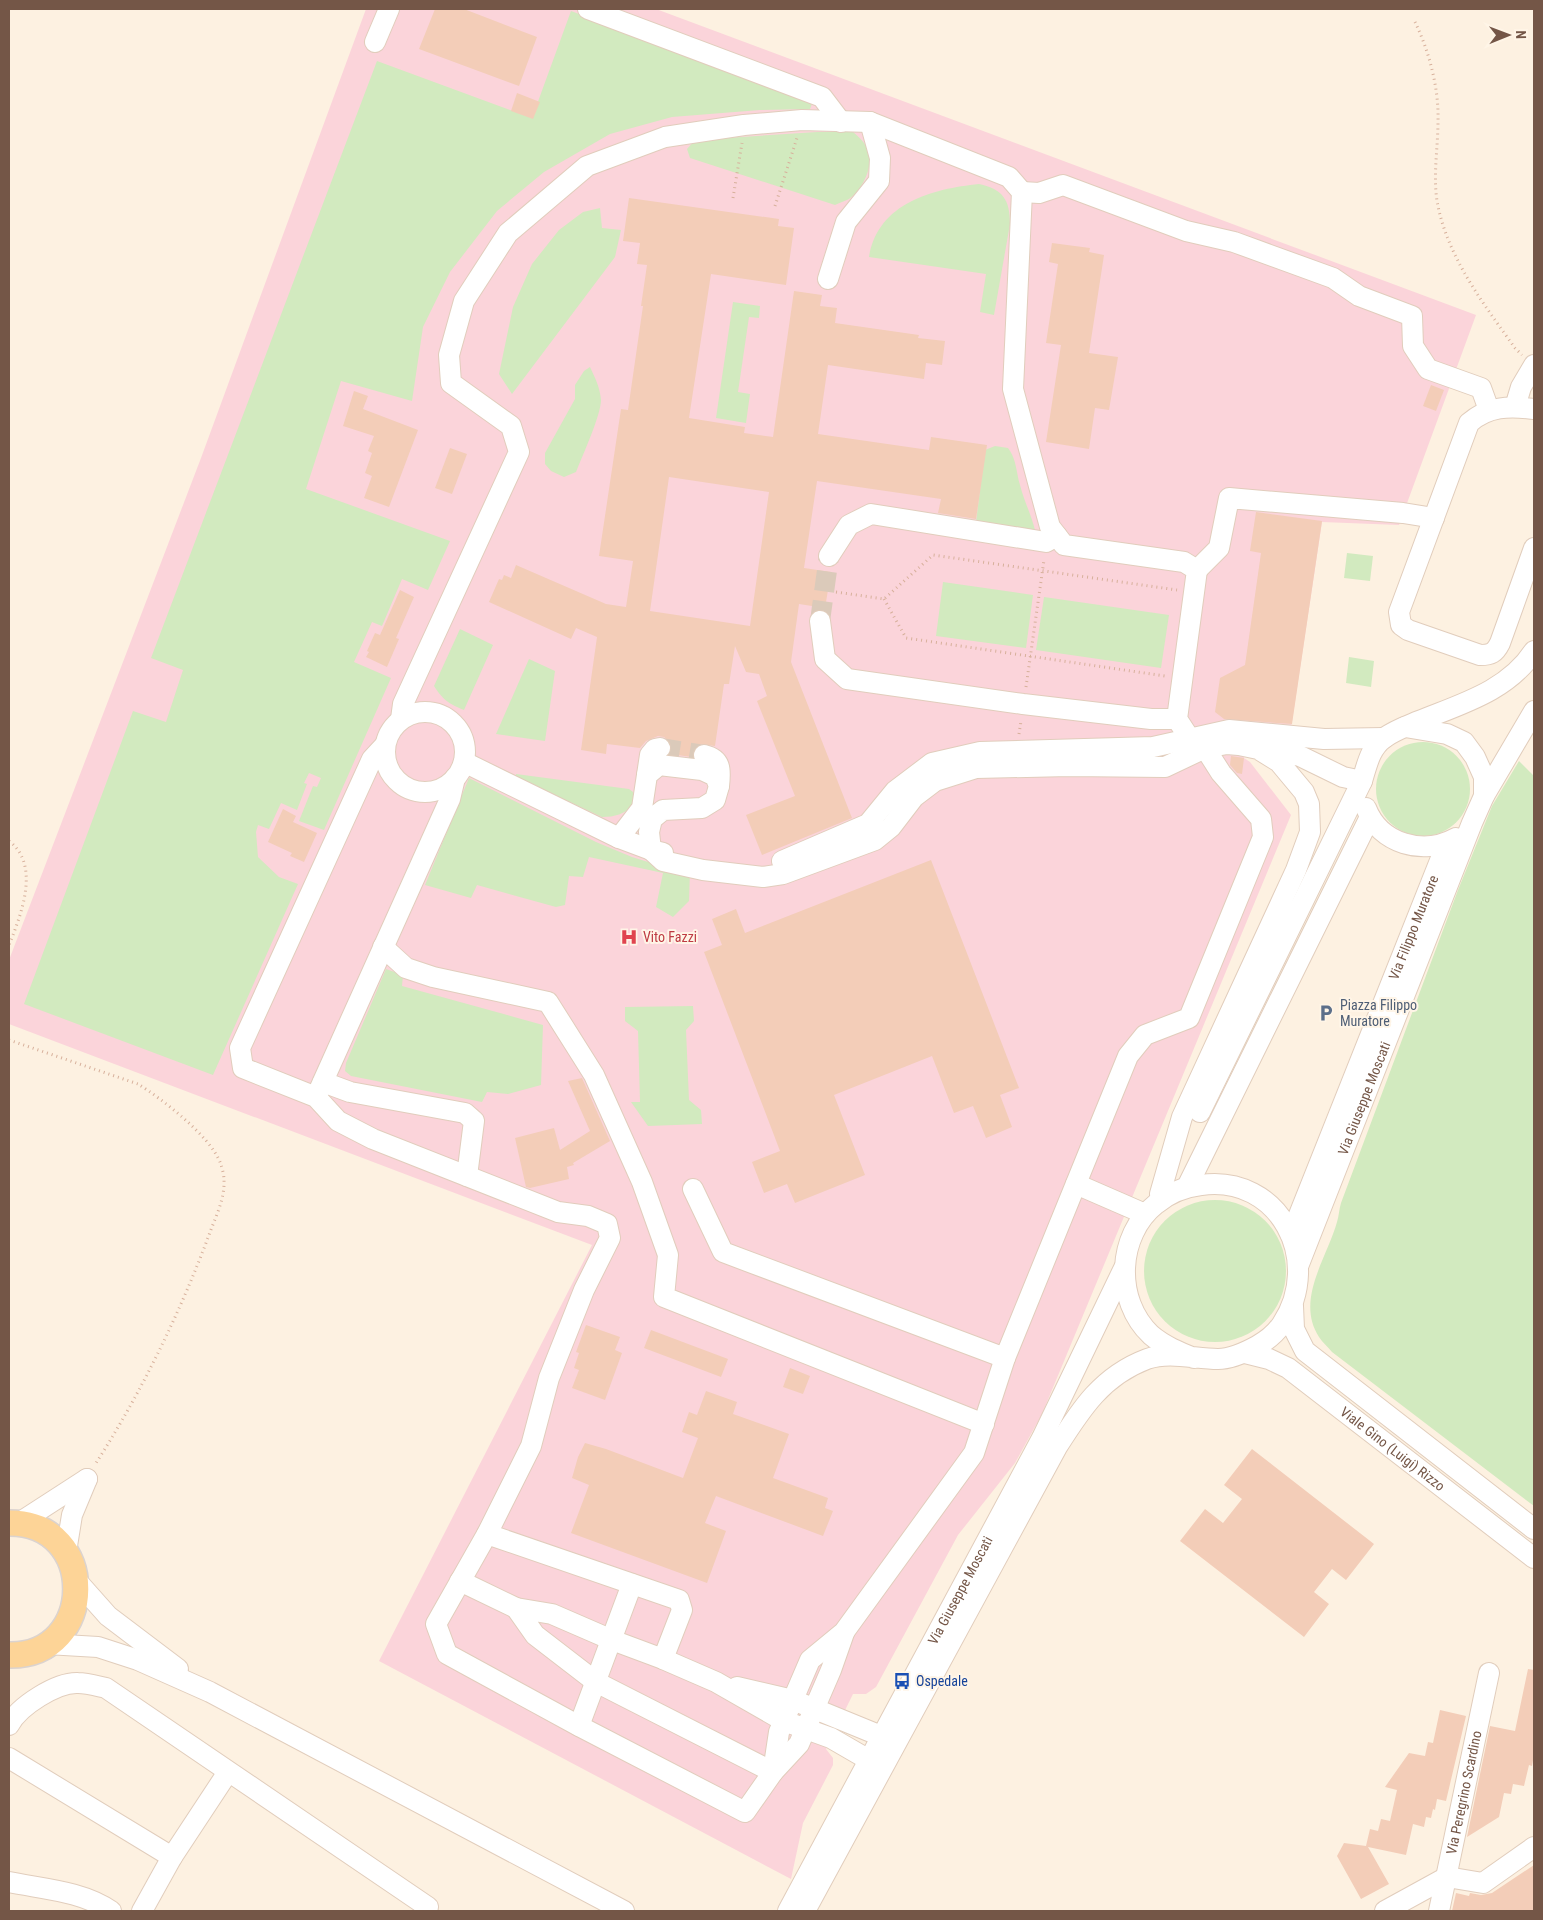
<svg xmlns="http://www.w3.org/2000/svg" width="1543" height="1920" font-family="'Roboto Condensed',sans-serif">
  <rect width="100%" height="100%" fill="#fdf1e1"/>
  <polygon fill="#fbd4da" points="366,9 656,9 1476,315 1399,525 1322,522 1291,728 1248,726 1244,758 1250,762 1291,815 1042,1414 1015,1463 958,1535 876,1687 866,1694 853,1694 826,1749 833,1758 833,1765 803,1823 791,1879 379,1661 592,1245 9,1024 9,960 201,458"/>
  <g fill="#d2eabf">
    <polygon points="571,11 813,101 810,109 760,110 672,117 610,134 544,172 497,211 450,272 423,327 412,401 341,381 306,489 450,541 428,590 402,579 382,626 372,622 354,662 391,678 324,830 299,821 313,786 317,787 321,778 309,773 304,783 307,784 297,810 281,803 269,829 258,825 256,832 258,857 279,877 298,884 213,1075 24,1004 133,711 166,722 183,670 151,658 377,61 532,118"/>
    <path d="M817 132H853C857 135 861 139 864 143 877 161 865 187 849 199 845 201 839 203 835 205L690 158 687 149 695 140Z"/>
    <path d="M979 184C1003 189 1010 200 1010 224L994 315 980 312 986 274 869 257C878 203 932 189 979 184Z"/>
    <polygon points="600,208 602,228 621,230 615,257 512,394 499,374 513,307 532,264 559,230 583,212"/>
    <polygon points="733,302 760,306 759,318 749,317 738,392 750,394 746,423 716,418"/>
    <path d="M590 367C595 378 600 387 601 400 601 415 582 457 576 472L564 477 551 471 545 464V453L575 399V385L584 371Z"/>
    <path d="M995 446 1008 448C1017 460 1016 472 1020 485 1024 501 1031 514 1035 530L976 522 985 450Z"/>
    <polygon points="1347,553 1373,556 1370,581 1344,578"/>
    <polygon points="943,582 1033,595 1026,648 936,636"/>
    <polygon points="1044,597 1169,615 1161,668 1036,650"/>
    <path d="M460 629 493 645 464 710C449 704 443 700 434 686Z"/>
    <polygon points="1349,657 1374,661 1371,687 1346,683"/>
    <polygon points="529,659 555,671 545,741 496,734"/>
    <circle cx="1423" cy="789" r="47"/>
    <path d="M1519 761 1534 776V1506L1332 1352C1328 1347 1322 1342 1319 1337 1295 1300 1327 1258 1337 1222 1339 1216 1339 1209 1341 1203L1458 890 1492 806Z"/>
    <path d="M516 774 629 789 633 792 634 805C624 814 615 817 602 817L516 777Z"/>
    <polygon points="469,778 596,842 632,857 661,866 690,871 689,901 673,917 656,907 663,873 589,857 583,877 569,876 565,905 556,907 477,885 471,898 425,885"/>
    <polygon points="386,969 403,975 402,986 543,1025 541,1085 508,1094 487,1092 482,1102 351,1076 345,1071 346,1063"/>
    <polygon points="693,1006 694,1021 686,1030 689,1100 701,1110 702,1124 648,1126 631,1102 640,1102 638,1031 625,1021 625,1007"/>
    <circle cx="1215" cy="1271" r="71"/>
  </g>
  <g fill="#f3cdb8" fill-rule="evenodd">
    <polygon points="435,9 464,9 537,37 519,86 419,49"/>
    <polygon points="517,93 540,102 533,119 511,111"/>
    <path d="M629 198 779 219 778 226 794 228 786 285 711 274 689 418 745 427 744 433 773 437 794 291 822 295 820 306 837 308 835 323 919 335 918 338 945 341 942 365 926 363 924 379 828 365 818 434 929 450 931 437 987 445 976 519 938 513 941 499 817 481 804 568 831 572 825 608 799 604 791 662 852 818 762 855 746 815 795 796 757 701 767 696 759 674 746 672 735 646 729 684H724L715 746 701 744 696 747 692 757 670 754 672 746 669 741 664 737 658 736 646 741 640 748 607 744 606 754 581 750 597 637 576 628 571 639 489 602 499 579 502 580 504 575 511 578 516 565 606 604 626 607 633 561 599 556 621 409 628 410 643 306H641L647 265 637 264 640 243 623 241ZM669 477 769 492 750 626 650 611Z"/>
    <polygon points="1052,243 1090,248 1089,252 1104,255 1089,353 1118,357 1109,410 1095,408 1089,449 1046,442 1061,345 1046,343 1058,264 1049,262"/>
    <polygon points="1431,385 1444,390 1436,411 1423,406"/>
    <polygon points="354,391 368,396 363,409 418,430 389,507 364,498 372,476 365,473 372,453 368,451 374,436 343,426"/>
    <polygon points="450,448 467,454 452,494 435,488"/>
    <polygon points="1256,512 1322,521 1292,724 1224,719 1215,712 1220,678 1245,665 1261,553 1250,551"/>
    <polygon points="400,590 414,597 396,638 399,639 387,667 366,657 369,652 367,651 375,633 380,635"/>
    <polygon points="1231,756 1244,758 1242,774 1237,773 1230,765"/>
    <polygon points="283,809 296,816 293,822 317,833 304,862 290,856 292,853 268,842"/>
    <polygon points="931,860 1019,1088 1000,1095 1012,1127 986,1138 973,1106 954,1113 932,1056 834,1095 865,1175 795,1203 787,1184 764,1193 752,1162 780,1151 704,952 722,945 712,919 736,909 745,933"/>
    <polygon points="582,1078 610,1141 573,1163 574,1165 567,1167 569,1179 530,1188 526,1187 515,1138 554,1128 560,1150 590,1131 568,1081"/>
    <polygon points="586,1325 620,1337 615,1350 622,1353 605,1400 572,1388 579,1370 574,1368 579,1353 576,1352"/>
    <polygon points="651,1330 728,1359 721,1377 644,1348"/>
    <polygon points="790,1368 810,1376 803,1394 783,1387"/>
    <polygon points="706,1391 737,1402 733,1414 789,1434 773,1478 828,1498 825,1508 833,1511 823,1536 716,1496 705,1523 726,1531 707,1583 571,1533 589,1485 572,1478 578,1457 585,1443 606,1449 683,1478 698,1438 682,1432 689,1412 697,1415"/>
    <polygon points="1252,1449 1374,1544 1346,1580 1332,1569 1314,1592 1329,1604 1304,1637 1180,1541 1205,1509 1223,1523 1242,1499 1224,1485"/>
    <polygon points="1528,1669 1534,1670 1534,1755 1532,1766 1529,1765 1524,1786 1513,1784 1511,1794 1504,1793 1499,1817 1467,1837 1490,1726 1515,1731"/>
    <polygon points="1440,1710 1466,1716 1446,1801 1437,1799 1435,1810 1433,1809 1431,1818 1426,1817 1424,1827 1413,1824 1406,1855 1368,1847 1389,1884 1361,1899 1337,1856 1344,1843 1366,1846 1370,1829 1378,1831 1381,1819 1390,1821 1397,1790 1385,1787 1409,1753 1425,1756 1428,1742 1433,1743"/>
    <polygon points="1534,1865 1534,1911 1452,1911 1456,1893 1469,1896 1470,1893 1481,1895 1492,1893"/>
  </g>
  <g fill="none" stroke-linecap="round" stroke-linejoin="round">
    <g stroke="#dbcaba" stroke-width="20" stroke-dasharray="20 10" stroke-linecap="butt">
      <polyline points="820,621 829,556"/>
      <polyline points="660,748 704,755"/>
    </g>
    <g stroke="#e1cdbc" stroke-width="22">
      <g id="minor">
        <polyline points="588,9 822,97 841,122"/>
        <polyline points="375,42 389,9"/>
        <polyline points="1022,192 1039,193 1063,185 1186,231 1234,242 1333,278 1359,296 1412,316 1413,346 1428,369 1481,388 1489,410"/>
        <polyline points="828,279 846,222 879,181 880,158 870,122"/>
        <polyline points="1515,407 1521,387 1534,365"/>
        <path d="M1534 409C1509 406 1488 406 1469 423L1399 612 1401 625 1408 630 1480 655C1491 655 1495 653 1500 643L1534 548"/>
        <polyline points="829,556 849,525 871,514 1046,542 1057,536"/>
        <polyline points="1197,570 1219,548 1229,498 1403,513 1434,518"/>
        <polyline points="820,621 825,659 847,679 1023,704 1151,719 1177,719"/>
        <circle cx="425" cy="752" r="40"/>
        <polyline points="401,719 403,704 519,452 511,426 451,383 449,355 464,301 508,233 587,166 665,137 744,125 802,120 870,122 1009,177 1022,192 1013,389 1050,527 1064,545 1184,562 1197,570 1177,719 1190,739"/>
        <polyline points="1405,727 1447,734 1464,742 1475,757 1484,777 1484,796"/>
        <polyline points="385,745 372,759 240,1048 243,1068 316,1097 338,1121 373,1139 558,1212 588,1216 607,1224 610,1238 584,1290 549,1378 531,1446 487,1534 436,1624 447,1654 579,1726 745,1812 773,1772 779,1732 810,1660 844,1632 974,1453 1005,1358"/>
        <polyline points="1265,749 1300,756 1343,777 1362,781"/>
        <path d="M704 755C721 759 721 769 719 786"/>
        <polyline points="464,762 619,838 651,850 663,853"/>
        <polyline points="647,775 650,755 655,749 660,748"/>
        <path d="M1366 808C1380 844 1423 856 1456 838"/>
        <polyline points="619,838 642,808 647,775 659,765 702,770 715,776 719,786 715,800 702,808 663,810 652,819 649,832 651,850 663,861 703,870 763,877 783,874 875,840 891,827 914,797 935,781 976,768 1069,766 1165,767 1205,748 1227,744 1239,745 1258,749 1279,762 1304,792 1309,804 1310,832 1296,870 1182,1117 1160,1194"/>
        <polyline points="782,861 868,824 895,791 932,763 980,752 1153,747 1229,730 1324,739 1384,738"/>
        <polyline points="383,947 406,968 433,977 548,1002 594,1075 642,1182 668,1255 664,1297 984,1424"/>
        <polyline points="323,1082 350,1092 465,1113 474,1121 467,1176"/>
        <polyline points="316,1097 450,799 455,778"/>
        <path d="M1200 1112 1362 781C1367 765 1370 748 1384 738 1395 730 1407 726 1419 721 1461 704 1508 691 1534 651"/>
        <polyline points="1076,1184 1145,1214"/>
        <polyline points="1187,1187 1370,817"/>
        <polyline points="693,1189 723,1252 1005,1358 1128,1056 1145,1035 1189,1018 1263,837 1261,819 1221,773 1205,748"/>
        <path id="s1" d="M1291 1235 1447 843"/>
        <path id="s2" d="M1299 1264 1472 823 1484 796 1534 711"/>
        <polyline points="1293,1306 1294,1329 1305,1351 1534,1529"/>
        <path id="s3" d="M1245 1353 1269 1359 1288 1368 1534 1558"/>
        <polyline points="19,1523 87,1479"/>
        <polyline points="487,1534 679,1600 682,1610 663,1659"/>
        <polyline points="66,1552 72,1515 87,1479"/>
        <polyline points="76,1580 108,1616 178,1669"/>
        <polyline points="460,1581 516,1608"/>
        <polyline points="844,1633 831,1670 799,1744 773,1772 596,1682 535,1635 516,1608 552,1614 612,1640 663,1659 716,1682 784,1721 831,1738 869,1760"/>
        <polyline points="47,1644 98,1647 138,1660 210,1692 624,1911"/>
        <polyline points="737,1687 793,1700 881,1736"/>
        <path d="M9 1725C19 1706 57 1682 78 1683 87 1683 97 1686 106 1688L428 1907 425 1911"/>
        <polyline points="579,1726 632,1584"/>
        <polyline points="9,1758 172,1857"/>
        <path d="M9 1882C43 1889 82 1891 111 1911"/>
        <polyline points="142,1911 172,1857 228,1772"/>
        <path id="s4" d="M788 1911 1042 1438 1124 1268"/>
        <path d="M805 1911 1057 1447C1081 1409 1102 1376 1147 1359 1169 1351 1195 1359 1218 1359 1232 1359 1246 1352 1257 1346 1266 1341 1276 1333 1282 1324 1324 1260 1279 1174 1201 1185 1184 1187 1169 1193 1156 1204 1117 1235 1114 1300 1151 1335 1164 1346 1179 1352 1194 1358"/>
        <polyline points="1385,1911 1447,1877 1483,1883 1534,1847"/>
        <path id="s5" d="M1439 1911 1489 1673"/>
      </g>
    </g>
    <g stroke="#dbd3cf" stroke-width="28">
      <path id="major" d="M9 1523C99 1522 97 1657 9 1655"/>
    </g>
    <g stroke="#d7b09b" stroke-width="3" stroke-dasharray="1 4" stroke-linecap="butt">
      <path d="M1415 22C1429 51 1439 88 1438 121 1438 148 1433 174 1437 201 1447 257 1483 303 1515 348L1522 355"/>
      <polyline points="733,198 742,143"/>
      <polyline points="775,206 797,138"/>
      <polyline points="836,592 884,599 933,555 1177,590"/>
      <polyline points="884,599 906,638 1165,676"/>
      <polyline points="1026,687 1044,560"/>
      <polyline points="1019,734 1021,721"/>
      <path d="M9 841C41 865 21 915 9 945"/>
      <path d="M9 1040 138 1084C162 1099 209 1135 220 1162 222 1167 224 1175 224 1180 225 1199 215 1218 209 1235 180 1313 141 1393 96 1463"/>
    </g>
    <use href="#minor" stroke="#fff" stroke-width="20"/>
    <use href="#major" stroke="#fdd497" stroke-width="25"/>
  </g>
  <defs>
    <g id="hospital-bare" transform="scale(1.35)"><path d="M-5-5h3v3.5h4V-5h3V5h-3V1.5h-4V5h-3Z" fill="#e0444e" stroke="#fff5e7" stroke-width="2.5" paint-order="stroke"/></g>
    <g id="parking-bare" transform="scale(1.35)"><path d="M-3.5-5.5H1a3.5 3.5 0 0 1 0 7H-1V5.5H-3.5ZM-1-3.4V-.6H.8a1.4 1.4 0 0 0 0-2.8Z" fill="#5c6f8a" stroke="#fff5e7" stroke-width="2.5" paint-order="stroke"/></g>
    <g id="bus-bare" transform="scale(1.35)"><path d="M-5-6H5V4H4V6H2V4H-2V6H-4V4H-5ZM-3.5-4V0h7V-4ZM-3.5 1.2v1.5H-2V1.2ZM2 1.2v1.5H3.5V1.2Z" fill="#1a4fb4" stroke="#fff5e7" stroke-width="2.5" paint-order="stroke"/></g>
  </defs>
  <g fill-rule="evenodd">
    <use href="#hospital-bare" x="629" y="937"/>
    <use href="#parking-bare" x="1326" y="1013"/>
    <use href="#bus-bare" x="902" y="1681"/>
  </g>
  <g text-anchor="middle" stroke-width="4" stroke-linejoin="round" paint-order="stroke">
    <g font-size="14" fill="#745647" stroke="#fff5e7">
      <text dy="5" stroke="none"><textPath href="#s1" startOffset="331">Via Filippo Muratore</textPath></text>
      <text dy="5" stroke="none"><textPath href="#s2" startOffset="178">Via Giuseppe Moscati</textPath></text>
      <text dy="5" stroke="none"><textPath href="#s3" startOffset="178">Viale Gino (Luigi) Rizzo</textPath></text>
      <text dy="5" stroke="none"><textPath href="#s4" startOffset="364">Via Giuseppe Moscati</textPath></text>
      <text dy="5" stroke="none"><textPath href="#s5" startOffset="121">Via Peregrino Scardino</textPath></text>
    </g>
    <g font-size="14" fill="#be3a42" stroke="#fff5e7" text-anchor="start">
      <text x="643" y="942">Vito Fazzi</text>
    </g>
    <g font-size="14" fill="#4e5e75" stroke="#fff5e7" text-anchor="start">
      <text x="1340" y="1010">Piazza Filippo<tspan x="1340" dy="16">Muratore</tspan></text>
    </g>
    <g font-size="14" fill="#164399" stroke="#fff5e7" text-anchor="start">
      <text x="916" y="1686">Ospedale</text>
    </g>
  </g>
  <rect width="1543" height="1920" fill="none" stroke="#745647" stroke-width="20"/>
  <g transform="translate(1508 35) rotate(89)" stroke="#fff5e7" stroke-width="4" paint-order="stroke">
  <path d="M0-4L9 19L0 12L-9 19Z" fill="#745647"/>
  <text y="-8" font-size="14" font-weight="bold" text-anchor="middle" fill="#745647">N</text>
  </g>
</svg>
